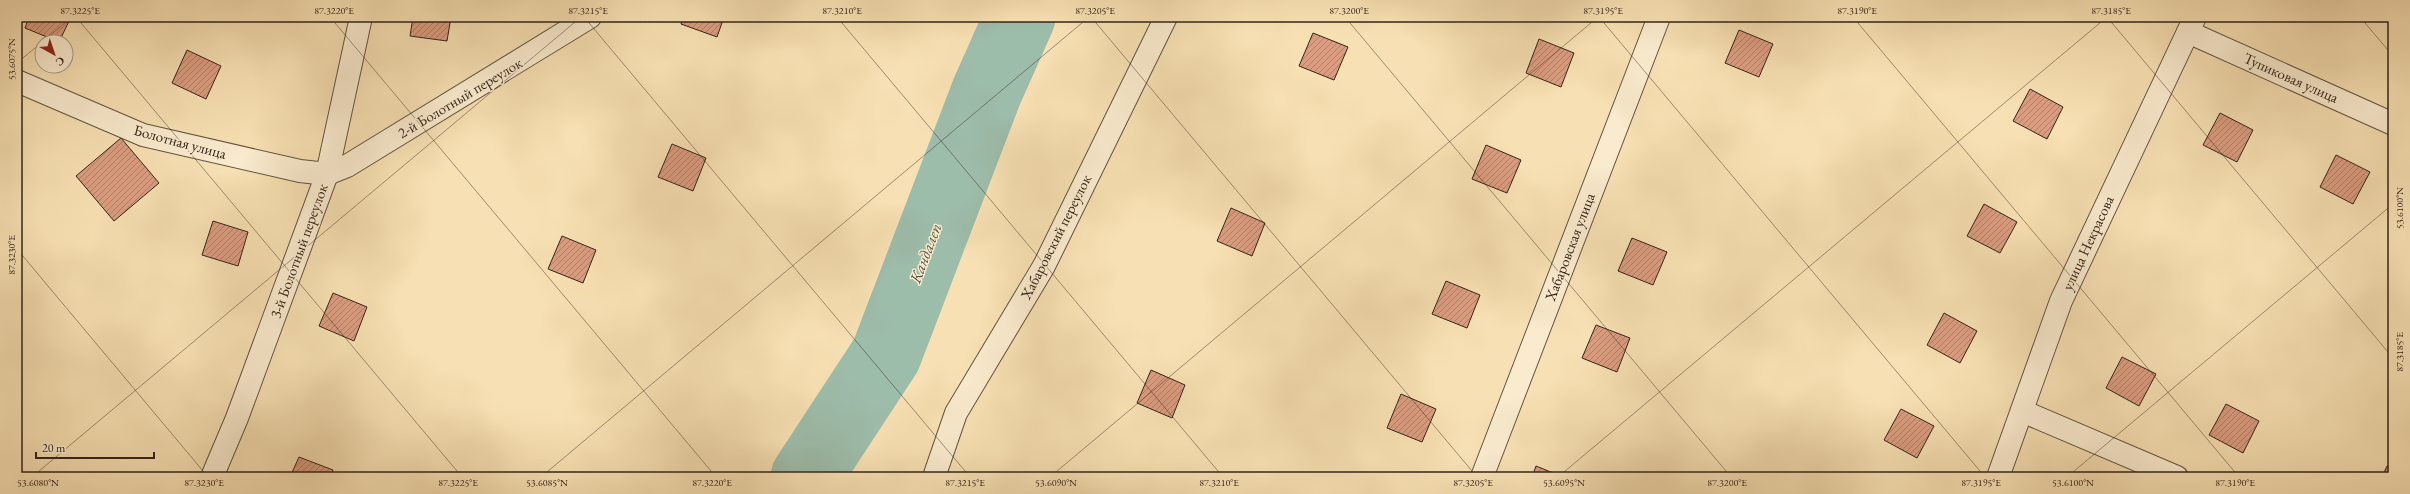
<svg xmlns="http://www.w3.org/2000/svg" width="2410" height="494" font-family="'EB Garamond',serif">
  <defs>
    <pattern id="building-hatch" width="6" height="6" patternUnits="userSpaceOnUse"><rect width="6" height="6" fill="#da9d81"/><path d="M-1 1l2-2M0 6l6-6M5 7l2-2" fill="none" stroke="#b18069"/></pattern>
  </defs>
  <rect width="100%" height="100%" fill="#f7e0b3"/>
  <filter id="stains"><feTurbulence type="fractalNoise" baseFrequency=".005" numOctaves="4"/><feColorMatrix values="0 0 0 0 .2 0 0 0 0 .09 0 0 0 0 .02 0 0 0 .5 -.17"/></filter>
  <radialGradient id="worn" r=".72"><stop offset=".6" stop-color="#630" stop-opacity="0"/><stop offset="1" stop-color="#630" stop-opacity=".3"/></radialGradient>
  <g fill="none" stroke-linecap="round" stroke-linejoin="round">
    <polyline stroke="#9dbdab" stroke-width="71" points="806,477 886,355 987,91 1020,17"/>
  </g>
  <g fill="url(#building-hatch)" stroke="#332419">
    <polygon points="29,17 71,17 59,42 25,28"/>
    <polygon points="413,17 451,17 447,41 410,36"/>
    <polygon points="683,17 724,17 717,37 681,24"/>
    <polygon points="1739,30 1773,44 1759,77 1725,63"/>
    <polygon points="1313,33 1348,47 1334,80 1299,66"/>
    <polygon points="1539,39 1574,53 1561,87 1526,73"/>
    <polygon points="187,50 221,66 206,99 172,83"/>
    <polygon points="2030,89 2063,107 2047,139 2013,121"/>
    <polygon points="2220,113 2253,130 2237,162 2203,145"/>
    <polygon points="121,138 159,183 114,221 76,176"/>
    <polygon points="672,144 706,158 693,191 658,177"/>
    <polygon points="1486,145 1521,160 1507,193 1472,179"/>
    <polygon points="2336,155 2370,172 2353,204 2320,187"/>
    <polygon points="1984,204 2017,222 2000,253 1967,236"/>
    <polygon points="1231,208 1265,223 1252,256 1217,241"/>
    <polygon points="213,221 248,232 238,266 202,255"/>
    <polygon points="562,236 596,250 583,283 548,269"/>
    <polygon points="1632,238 1667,252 1653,285 1618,271"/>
    <polygon points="1446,281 1480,295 1467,328 1432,314"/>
    <polygon points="333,293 367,307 354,341 319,326"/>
    <polygon points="1944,313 1977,331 1960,363 1927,345"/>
    <polygon points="1596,325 1630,338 1617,372 1582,358"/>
    <polygon points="2122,357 2156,374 2139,406 2106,388"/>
    <polygon points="1151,370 1185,385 1172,418 1137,403"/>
    <polygon points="1401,394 1436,409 1422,442 1387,428"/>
    <polygon points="2226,404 2259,421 2243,453 2209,435"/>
    <polygon points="1901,409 1934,426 1917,458 1884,440"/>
    <polygon points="299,457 333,470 331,477 290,477"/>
    <polygon points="1536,466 1563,477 1532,477"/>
    <polygon points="2387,466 2393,469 2393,477 2382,477"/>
  </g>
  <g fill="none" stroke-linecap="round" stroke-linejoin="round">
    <g stroke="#645340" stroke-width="24">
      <g id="minor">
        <polyline points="2188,32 2393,124"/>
        <polyline points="17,81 143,135 300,171 327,174 347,166 590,17"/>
        <polyline points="2022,411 2177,477"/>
        <polyline points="212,477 237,418 327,174 361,17"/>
        <polyline points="934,477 956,413 1044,266 1166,17"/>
        <polyline points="1482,477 1659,17"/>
        <polyline points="1998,477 2061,301 2195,17"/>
      </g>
    </g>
    <use href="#minor" stroke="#faebce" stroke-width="22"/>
  </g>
  <path fill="none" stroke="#332419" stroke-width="1" stroke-opacity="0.45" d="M76 17 462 477M330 17 716 477M584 17 970 477M837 17 1223 477M1091 17 1477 477M1345 17 1731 477M1599 17 1985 477M1853 17 2239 477M2107 17 2393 358M2360 17 2393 56M42 42 72 17M17 63 42 42M17 249 208 477M32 477 581 17M541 477 1089 17M1050 477 1598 17M1558 477 2107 17M2067 477 2393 204"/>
  <g text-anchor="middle" stroke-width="3" stroke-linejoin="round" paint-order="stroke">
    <g font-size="15" fill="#332419" stroke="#faebce">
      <text transform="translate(2291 78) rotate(24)" y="5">Тупиковая улица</text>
      <text transform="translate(460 98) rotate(-31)" y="5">2-й Болотный переулок</text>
      <text transform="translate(180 142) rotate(15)" y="5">Болотная улица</text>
      <text transform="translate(1056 237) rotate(-63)" y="5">Хабаровский переулок</text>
      <text transform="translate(2088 243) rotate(-65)" y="5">улица Некрасова</text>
      <text transform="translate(1570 247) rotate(-69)" y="5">Хабаровская улица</text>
      <text transform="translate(299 251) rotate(-70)" y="5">3-й Болотный переулок</text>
    </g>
    <g font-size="16" font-style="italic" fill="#535245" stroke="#faebce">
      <text transform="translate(925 253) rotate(-69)" y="6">Кандалеп</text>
    </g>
  </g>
  <rect width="2410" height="494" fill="none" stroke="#f7e0b3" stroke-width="44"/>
  <g transform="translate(54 54) rotate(140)"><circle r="19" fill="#faebce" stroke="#aa9b86"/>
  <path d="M0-3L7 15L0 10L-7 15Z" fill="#8f2418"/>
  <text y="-6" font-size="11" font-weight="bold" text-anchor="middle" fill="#332419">С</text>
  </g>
  <path d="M36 452v6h118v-6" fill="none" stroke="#332419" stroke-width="2"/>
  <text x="42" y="452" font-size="12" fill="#332419" stroke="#faebce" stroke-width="3" paint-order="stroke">20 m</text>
  <rect x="22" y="22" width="2366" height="450" fill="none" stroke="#332419" stroke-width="1.5"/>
  <g font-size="10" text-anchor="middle" fill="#332419">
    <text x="80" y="14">87.3225°E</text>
    <text x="334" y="14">87.3220°E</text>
    <text x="588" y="14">87.3215°E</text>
    <text x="842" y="14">87.3210°E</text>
    <text x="1095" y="14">87.3205°E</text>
    <text x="1349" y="14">87.3200°E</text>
    <text x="1603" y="14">87.3195°E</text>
    <text x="1857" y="14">87.3190°E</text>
    <text x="2111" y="14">87.3185°E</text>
    <text transform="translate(11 59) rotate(-90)" y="4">53.6075°N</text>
    <text transform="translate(2399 208) rotate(-90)" y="4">53.6100°N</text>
    <text transform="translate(11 255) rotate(-90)" y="4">87.3230°E</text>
    <text transform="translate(2399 352) rotate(-90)" y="4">87.3185°E</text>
    <text x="38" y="486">53.6080°N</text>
    <text x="204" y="486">87.3230°E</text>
    <text x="458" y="486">87.3225°E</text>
    <text x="547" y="486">53.6085°N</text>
    <text x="712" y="486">87.3220°E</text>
    <text x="965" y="486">87.3215°E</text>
    <text x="1056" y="486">53.6090°N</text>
    <text x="1219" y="486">87.3210°E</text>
    <text x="1473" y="486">87.3205°E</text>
    <text x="1564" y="486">53.6095°N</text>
    <text x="1727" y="486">87.3200°E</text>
    <text x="1981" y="486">87.3195°E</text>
    <text x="2073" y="486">53.6100°N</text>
    <text x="2235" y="486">87.3190°E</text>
  </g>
  <rect width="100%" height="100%" filter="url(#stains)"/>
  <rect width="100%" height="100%" fill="url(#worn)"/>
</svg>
